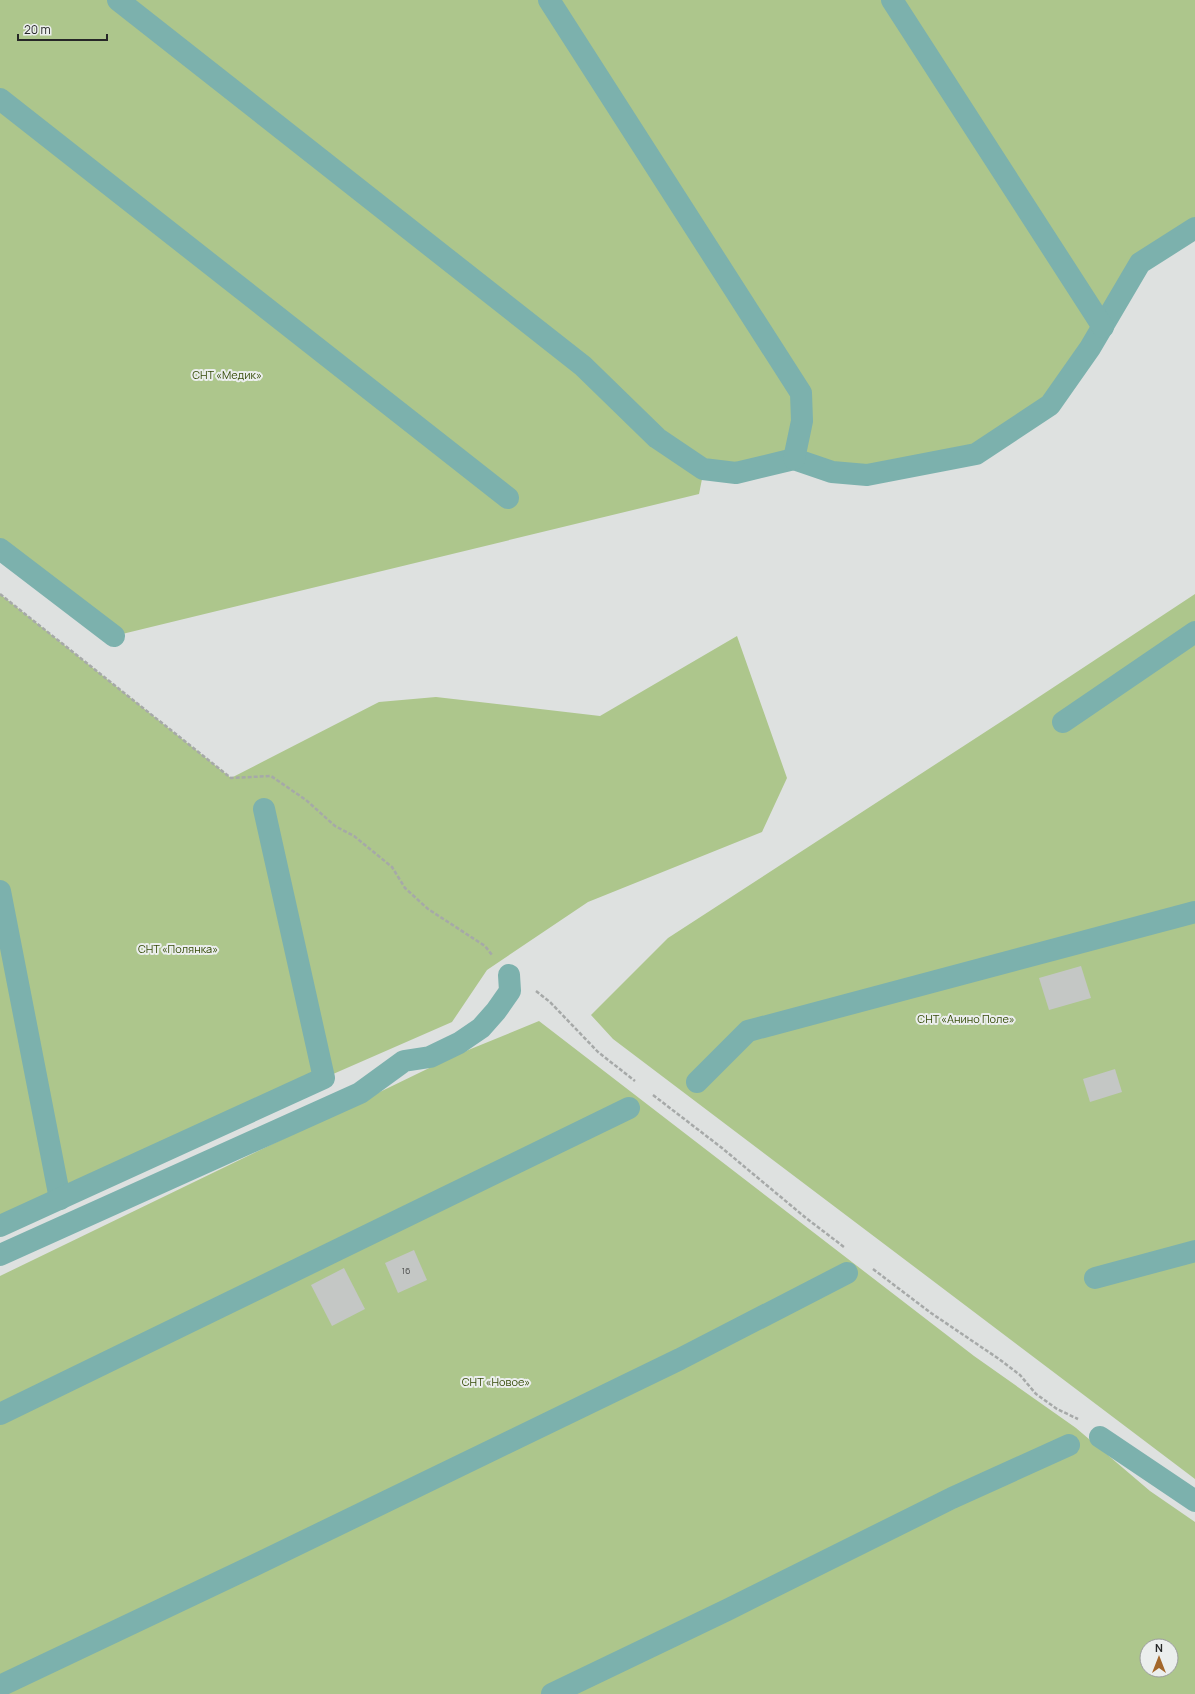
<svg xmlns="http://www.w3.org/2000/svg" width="1195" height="1694" font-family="Manrope,sans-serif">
  <rect width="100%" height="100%" fill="#dee1e0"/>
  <g fill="#adc68c" fill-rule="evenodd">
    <polygon points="0,0 1195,0 1195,228 1140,263 1050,405 976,454 867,475 794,459 704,469 699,494 114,636 0,549"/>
    <polygon points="0,594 231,778 379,702 436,697 600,716 737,636 787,778 762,832 588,902 487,970 452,1022 324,1078 0,1226"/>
    <polygon points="1195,594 1195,1479 613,1039 591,1015 668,938 1016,712"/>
    <path d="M539 1021 974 1356 1076 1428 1150 1491 1195 1522V1694H0V1276L456 1055ZM1147 1646H1171V1670H1147Z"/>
  </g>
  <g fill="#c4c7c5">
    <polygon points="1081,966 1091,998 1049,1010 1039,978"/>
    <polygon points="1115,1069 1122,1092 1090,1102 1083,1079"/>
    <polygon points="414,1250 427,1280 398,1293 385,1263"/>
    <polygon points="344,1268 365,1309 332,1326 311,1285"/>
  </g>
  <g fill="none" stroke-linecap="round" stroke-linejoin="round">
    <g stroke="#a6a9a8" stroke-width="2.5" stroke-dasharray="4 2" stroke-linecap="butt">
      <polyline points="0,594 231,778 271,776 306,800 335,826 354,836 392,867 405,888 428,909 485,946 492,955"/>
      <polyline points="536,991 550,1002 598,1052 635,1081"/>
      <polyline points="653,1095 722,1148 806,1218 844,1247"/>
      <polyline points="873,1269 931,1313 999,1359 1020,1375 1036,1394 1057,1409 1078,1419"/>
    </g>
    <g stroke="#7cb1ad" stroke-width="22">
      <polyline points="118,0 583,366 657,438 703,469 736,473 794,459 832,472 867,475 976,454 1050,405 1090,348 1140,263 1195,228"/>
      <polyline points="549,0 801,393 802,421 794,459"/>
      <polyline points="892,0 1103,327"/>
      <polyline points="0,99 508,498"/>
      <polyline points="0,549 114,636"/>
      <polyline points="1063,722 1195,632"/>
      <polyline points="0,891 60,1199"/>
      <polyline points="697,1082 748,1031 1195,912"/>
      <polyline points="0,1226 324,1078 264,809"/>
      <polyline points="0,1255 360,1093 404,1061 430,1057 459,1043 481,1028 496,1011 510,991 509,975"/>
      <polyline points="1095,1278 1195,1251"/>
      <polyline points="0,1414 629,1108"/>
      <polyline points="1100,1437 1195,1501"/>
      <polyline points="0,1686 255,1565 680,1359 847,1273"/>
      <polyline points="552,1694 727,1610 952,1498 1069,1445"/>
    </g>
  </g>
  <g text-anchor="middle" stroke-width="4" stroke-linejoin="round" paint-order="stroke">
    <g font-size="9" fill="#4e4f4e">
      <text x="406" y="1274">16</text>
    </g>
    <g font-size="11" fill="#344a07" stroke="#ebeeed">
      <text x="227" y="379">СНТ «Медик»</text>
      <text x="178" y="953">СНТ «Полянка»</text>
      <text x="966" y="1023">СНТ «Анино Поле»</text>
      <text x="496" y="1386">СНТ «Новое»</text>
    </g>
  </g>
  <g transform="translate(1159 1658)"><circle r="19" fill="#ebeeed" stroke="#9c9e9e"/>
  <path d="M0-3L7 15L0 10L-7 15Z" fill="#a3672a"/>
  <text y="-6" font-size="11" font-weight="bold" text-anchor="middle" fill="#262727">N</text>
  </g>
  <path d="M18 34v6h89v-6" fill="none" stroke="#262727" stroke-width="2"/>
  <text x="24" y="34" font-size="12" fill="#262727" stroke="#ebeeed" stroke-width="3" paint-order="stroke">20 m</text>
</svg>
